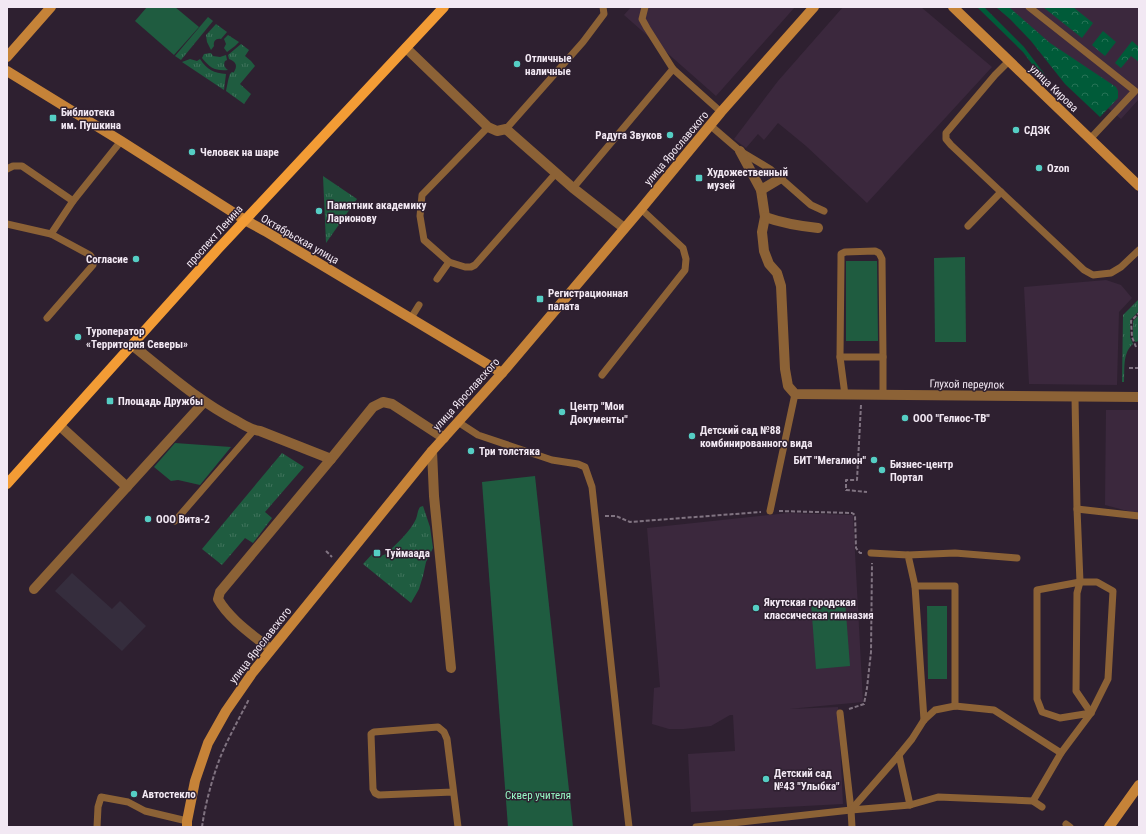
<svg xmlns="http://www.w3.org/2000/svg" width="1146" height="834" font-family="'Roboto Condensed',sans-serif">
  <defs>
    <pattern id="grass-tufts" width="24" height="20" patternUnits="userSpaceOnUse"><rect width="24" height="20" fill="#1f5c40"/><path d="M3 7l-1-3M5 7V3M7 7l1-3M15 17l-1-3M17 17v-4M19 17l1-3" fill="none" stroke="#40735c"/></pattern>
    <pattern id="forest-crowns" width="20" height="18" patternUnits="userSpaceOnUse"><rect width="20" height="18" fill="#005b39"/><path d="M2 6a3 3 0 1 1 6 0M12 15a3 3 0 1 1 6 0" fill="none" stroke="#267356"/></pattern>
  </defs>
  <rect width="100%" height="100%" fill="#2e2030"/>
  <g fill="#3b283d">
    <polygon points="631,7 795,7 716,96 699,81 624,15"/>
    <polygon points="843,7 921,7 992,67 867,203 806,146 778,123 764,140 758,134 746,148 734,139 778,81"/>
    <polygon points="996,7 1139,7 1139,99 1121,119 1086,90 1090,86"/>
    <polygon points="1106,280 1121,285 1132,298 1119,312 1117,385 1029,384 1024,287"/>
    <polygon points="1106,410 1139,410 1139,514 1105,505"/>
    <polygon points="788,513 853,515 863,702 789,709 838,707 843,804 691,812 688,754 735,751 733,715 730,715 711,726 684,729 669,729 652,724 654,688 660,687 647,528"/>
  </g>
  <polygon fill="#352d3d" points="72,573 112,609 120,601 146,626 122,651 55,591"/>
  <g fill="url(#grass-tufts)">
    <polygon points="208,17 213,21 181,60 175,56"/>
    <path d="M216 24 227 32 221 39C216 38 213 41 214 46L211 50 207 42 206 35Z"/>
    <polygon points="228,35 239,42 235,46 227,52 224,48 226,44 224,39"/>
    <path d="M241 44 249 50 245 56 251 61 255 66 240 84 251 94 244 104 226 91C227 87 228 79 230 74 234 69 232 76 235 70 238 64 234 61 229 59L228 55Z"/>
    <path d="M211 53 213 56 220 57 226 55 227 60 225 61C223 65 225 68 228 70 215 71 210 68 202 58L204 54Z"/>
    <path d="M190 59 197 61 200 59C207 70 214 73 226 74L224 90 182 62Z"/>
    <polygon points="323,176 357,199 326,243"/>
    <path d="M1139 299V311L1130 320V337L1133 344C1122 353 1125 370 1124 382H1122L1123 315Z"/>
    <polygon points="1139,315 1139,341 1135,342 1133,337 1133,321"/>
    <polygon points="282,453 304,467 265,512 272,518 253,543 245,538 222,565 202,549"/>
    <path d="M423 506 430 527 433 548 426 562 423 576 419 589 411 603 363 564 375 551 381 556 386 554C395 545 411 531 416 519 418 514 417 512 420 507Z"/>
  </g>
  <g fill="url(#forest-crowns)">
    <polygon points="977,7 984,7 1024,47 1052,84 1044,80 1023,52"/>
    <polygon points="996,7 1009,7 1050,43 1116,87 1118,91 1118,98 1100,117 1065,84 1031,41 1010,19"/>
    <polygon points="1043,7 1073,7 1093,23 1082,38"/>
    <polygon points="1103,31 1116,42 1105,56 1092,45"/>
    <polygon points="1132,41 1139,47 1139,62 1131,56 1121,68 1115,63"/>
  </g>
  <g fill="#1f5c40">
    <polygon points="147,7 175,7 199,27 174,55 135,21"/>
    <polygon points="965,257 966,342 935,342 934,258"/>
    <polygon points="846,261 877,261 878,341 846,341"/>
    <polygon points="175,443 231,447 200,485 178,480 171,481 154,467"/>
    <polygon points="535,476 573,827 508,827 482,482"/>
    <polygon points="845,600 850,666 816,669 811,603"/>
    <polygon points="927,606 947,606 947,679 928,679"/>
  </g>
  <g fill="none" stroke-linecap="round" stroke-linejoin="round">
    <g stroke="#807381" stroke-width="2" stroke-dasharray="4 2" stroke-linecap="butt">
      <polyline points="1136,347 1132,337 1131,321 1139,313"/>
      <polyline points="1129,368 1139,368"/>
      <polyline points="861,405 857,480 846,480 846,490 867,492"/>
      <polyline points="779,511 852,513 855,515 856,548 860,553 862,553"/>
      <polyline points="605,516 616,516 630,522 761,512"/>
      <polyline points="326,551 332,557"/>
      <polyline points="849,709 864,704 867,688 871,652 872,563"/>
      <path d="M202 827C205 805 212 779 220 758 228 738 239 719 249 699"/>
    </g>
    <g stroke="#8c6236" stroke-width="7">
      <polyline points="645,7 642,19 647,28 673,69"/>
      <polyline points="1029,7 1135,91 1090,139"/>
      <polyline points="1009,61 995,75 946,133 946,139 951,145 1084,270 1093,275 1111,273 1121,267 1139,250"/>
      <polyline points="711,126 740,151 770,169 803,198 811,205 824,211"/>
      <polyline points="488,127 422,195 420,216 424,240 449,262 465,267 471,267 475,265 556,173"/>
      <polyline points="506,129 583,42 604,14 603,7"/>
      <polyline points="7,169 13,166 22,166 73,201 121,141"/>
      <polyline points="573,188 673,69 721,112"/>
      <polyline points="7,224 51,234"/>
      <polyline points="968,226 1001,192"/>
      <polygon points="875,251 879,253 882,259 883,357 840,357 841,260 841,254 845,252"/>
      <polyline points="437,279 449,262"/>
      <polyline points="47,318 93,265 93,259 90,255 51,234 73,201"/>
      <polyline points="411,318 419,305"/>
      <polyline points="840,357 845,395"/>
      <polyline points="602,375 685,270 686,259 683,248 641,209"/>
      <polyline points="883,395 883,357"/>
      <polyline points="1075,397 1077,509 1080,582 1077,593 1076,691 1091,713"/>
      <polyline points="458,422 478,435 552,460 578,464 585,467 592,487 623,775 629,827"/>
      <polyline points="1077,509 1139,516"/>
      <polyline points="770,511 795,394"/>
      <polyline points="175,521 254,430"/>
      <polyline points="871,553 908,555 915,586 924,720"/>
      <polyline points="908,555 955,553 1017,558"/>
      <polyline points="915,586 955,586 955,706"/>
      <polyline points="840,713 851,810"/>
      <polyline points="899,755 910,805"/>
      <polyline points="453,792 379,795 375,793 373,789 371,734 374,732 438,727 444,732 447,739 458,827"/>
      <polyline points="1033,801 1061,753"/>
      <polyline points="1066,824 1070,827"/>
      <polyline points="97,827 98,807 101,797 128,802 145,811 187,821"/>
      <polyline points="696,827 851,810 910,805 938,797 1033,801 1042,807"/>
      <polyline points="852,827 851,810 899,755 912,739 924,720 935,710 955,706 994,710 1061,753 1091,713 1108,679 1113,591 1097,582 1080,582 1037,590 1037,699 1042,712 1060,718 1091,713"/>
    </g>
    <g stroke="#8c6236" stroke-width="10">
      <polyline points="406,48 488,127 497,131 506,129 573,188 624,228"/>
      <polyline points="740,151 761,190 765,217 762,232 764,251 769,264 777,273 781,286 785,369 788,386 795,394 1139,397"/>
      <polyline points="761,190 781,178"/>
      <path d="M765 217C782 223 799 226 818 228"/>
      <path d="M132 345C166 372 198 401 237 421 244 425 251 430 260 431L331 459 373 407 383 402 392 404 444 438"/>
      <polyline points="60,426 127,487"/>
      <polyline points="432,451 434,496 451,668"/>
      <polyline points="34,589 204,402"/>
      <path d="M270 649C253 635 229 619 218 599L220 592 331 459"/>
    </g>
    <g stroke="#c68338" stroke-width="10">
      <polyline points="953,7 1139,186"/>
      <polyline points="7,57 51,7"/>
      <polyline points="7,71 121,141 245,220 265,231 502,373"/>
      <polyline points="187,827 187,821 195,781 208,743 226,711 253,672 432,451 502,373 641,209 721,112 814,7"/>
      <polyline points="1109,827 1139,785"/>
    </g>
    <polyline stroke="#f39c35" stroke-width="10" points="7,484 218,249 444,7"/>
  </g>
  <g fill="#55cec4" stroke="#2e2030" stroke-width="1.5">
    <circle cx="517" cy="64" r="4"/>
    <rect x="49" y="114" width="8" height="8" rx="2"/>
    <circle cx="1016" cy="130" r="4"/>
    <circle cx="670" cy="135" r="4"/>
    <circle cx="192" cy="152" r="4"/>
    <circle cx="1039" cy="168" r="4"/>
    <rect x="695" y="174" width="8" height="8" rx="2"/>
    <circle cx="319" cy="211" r="4"/>
    <circle cx="136" cy="259" r="4"/>
    <rect x="536" y="295" width="8" height="8" rx="2"/>
    <circle cx="78" cy="337" r="4"/>
    <rect x="106" y="397" width="8" height="8" rx="2"/>
    <circle cx="562" cy="412" r="4"/>
    <circle cx="905" cy="418" r="4"/>
    <circle cx="692" cy="436" r="4"/>
    <circle cx="471" cy="451" r="4"/>
    <circle cx="874" cy="460" r="4"/>
    <circle cx="882" cy="470" r="4"/>
    <circle cx="148" cy="519" r="4"/>
    <rect x="373" y="549" width="8" height="8" rx="2"/>
    <circle cx="756" cy="608" r="4"/>
    <circle cx="766" cy="779" r="4"/>
    <circle cx="134" cy="794" r="4"/>
  </g>
  <g text-anchor="middle" stroke-width="3" stroke-linejoin="round" paint-order="stroke">
    <g font-size="11" font-weight="bold" fill="#f2e8f3" stroke="#2e2030" text-anchor="start">
      <text x="525" y="62">Отличные<tspan x="525" dy="13">наличные</tspan></text>
      <text x="61" y="116">Библиотека<tspan x="61" dy="13">им. Пушкина</tspan></text>
      <text x="1024" y="134">СДЭК</text>
      <text x="662" y="139" text-anchor="end">Радуга Звуков</text>
      <text x="200" y="156">Человек на шаре</text>
      <text x="1047" y="172">Ozon</text>
      <text x="707" y="176">Художественный<tspan x="707" dy="13">музей</tspan></text>
      <text x="327" y="209">Памятник академику<tspan x="327" dy="13">Ларионову</tspan></text>
      <text x="128" y="263" text-anchor="end">Согласие</text>
      <text x="548" y="297">Регистрационная<tspan x="548" dy="13">палата</tspan></text>
      <text x="86" y="335">Туроператор<tspan x="86" dy="13">«Территория Северы»</tspan></text>
      <text x="118" y="405">Площадь Дружбы</text>
      <text x="570" y="410">Центр "Мои<tspan x="570" dy="13">Документы"</tspan></text>
      <text x="913" y="422">ООО "Гелиос-ТВ"</text>
      <text x="700" y="434">Детский сад №88<tspan x="700" dy="13">комбинированного вида</tspan></text>
      <text x="479" y="455">Три толстяка</text>
      <text x="866" y="464" text-anchor="end">БИТ "Мегалион"</text>
      <text x="890" y="468">Бизнес-центр<tspan x="890" dy="13">Портал</tspan></text>
      <text x="156" y="523">ООО Вита-2</text>
      <text x="385" y="557">Туймаада</text>
      <text x="764" y="606">Якутская городская<tspan x="764" dy="13">классическая гимназия</tspan></text>
      <text x="774" y="777">Детский сад<tspan x="774" dy="13">№43 "Улыбка"</tspan></text>
      <text x="142" y="798">Автостекло</text>
    </g>
    <g font-size="11" fill="#f2e8f3" stroke="#2e2030">
      <text transform="translate(1054 88) rotate(44)" y="4">улица Кирова</text>
      <text transform="translate(676 148) rotate(-50)" y="4">улица Ярославского</text>
      <text transform="translate(214 236) rotate(-48)" y="4">проспект Ленина</text>
      <text transform="translate(300 239) rotate(30)" y="4">Октябрьская улица</text>
      <text transform="translate(967 384) rotate(1)" y="4">Глухой переулок</text>
      <text transform="translate(466 394) rotate(-48)" y="4">улица Ярославского</text>
      <text transform="translate(260 645) rotate(-52)" y="4">улица Ярославского</text>
    </g>
    <g font-size="11" fill="#97fac6" stroke="#2e2030">
      <text x="538" y="799">Сквер учителя</text>
    </g>
  </g>
  <rect width="1146" height="834" fill="none" stroke="#f2e8f3" stroke-width="16"/>
</svg>
